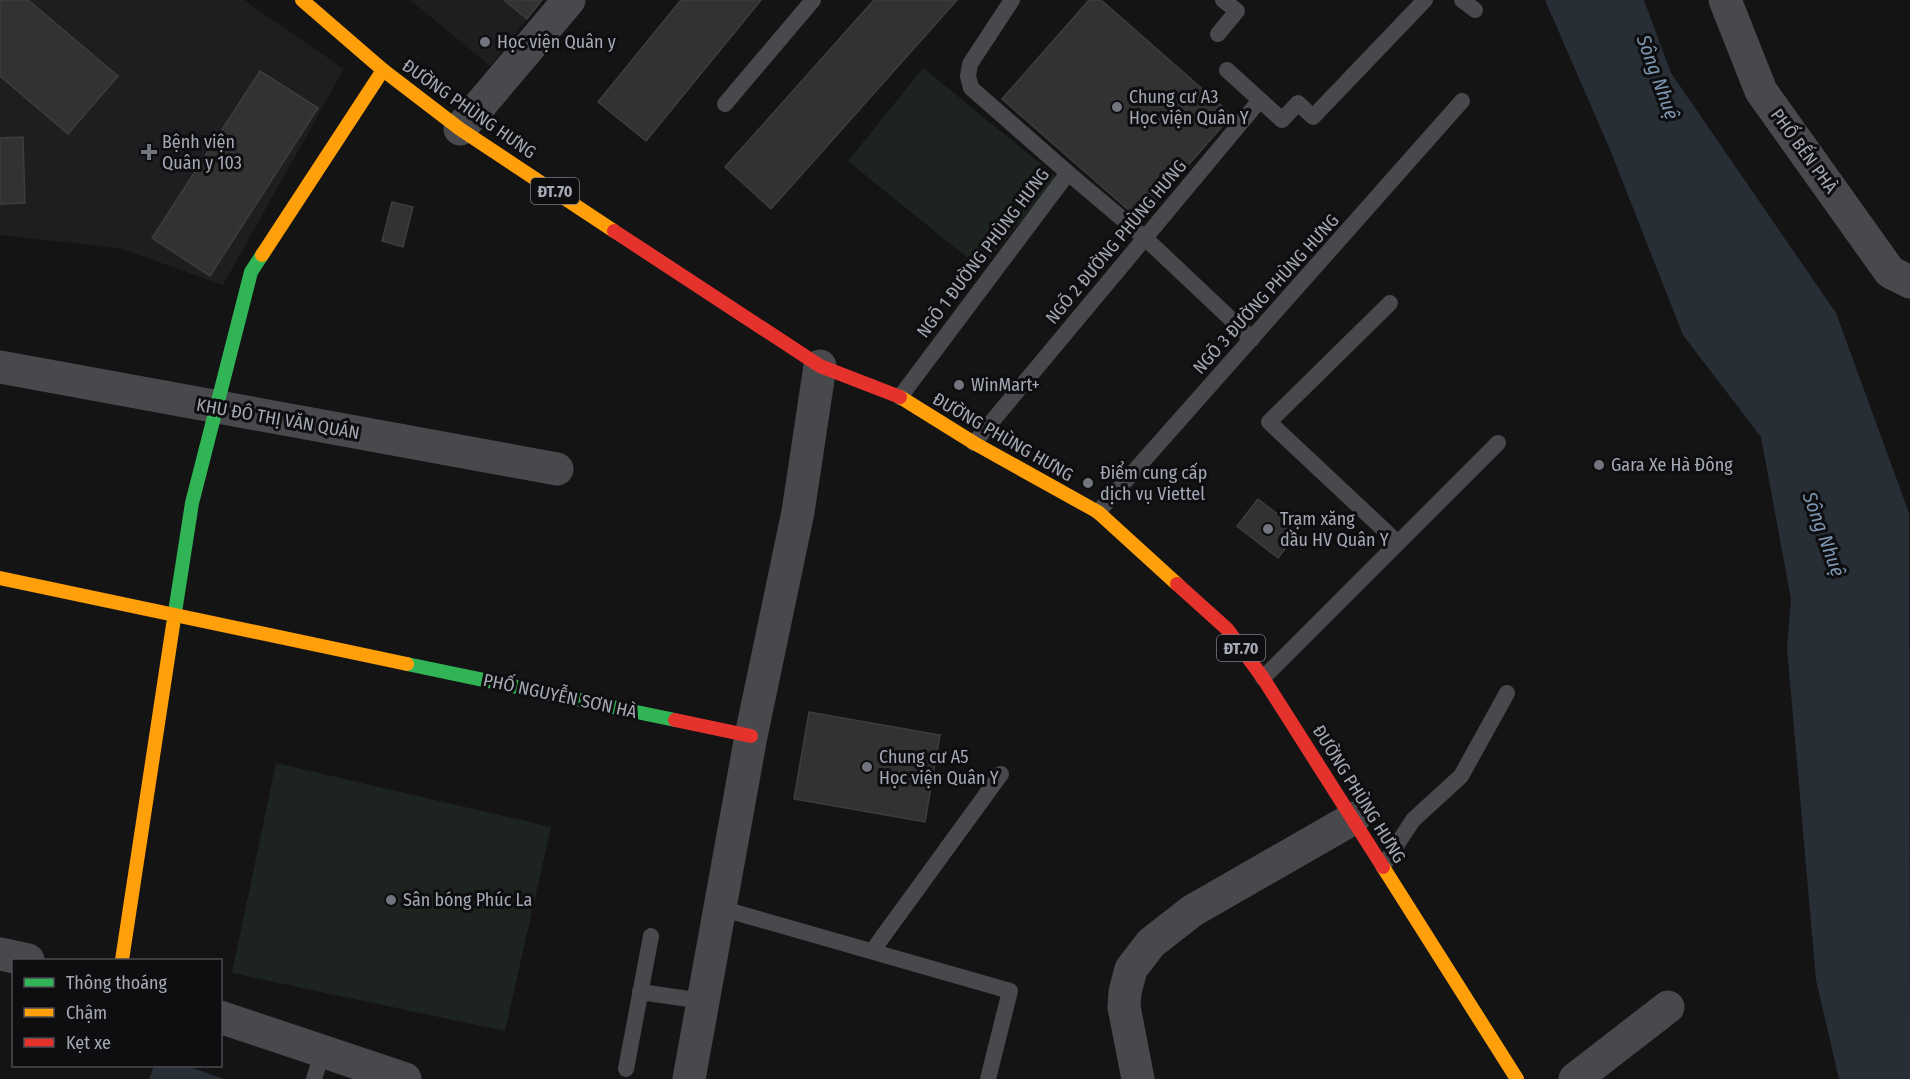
<svg xmlns="http://www.w3.org/2000/svg" width="1910" height="1079" font-family="'Fira Sans Condensed',sans-serif">
  <rect width="100%" height="100%" fill="#141414"/>
  <g fill="#1e1e20">
    <polygon points="0,0 244,0 344,69 223,285 119,248 0,235"/>
    <polygon points="410,0 542,0 490,66"/>
  </g>
  <g fill="#1d231e">
    <polygon points="923,68 1057,177 981,269 848,161"/>
    <polygon points="276,763 551,827 505,1031 232,973"/>
  </g>
  <g fill="#282e36">
    <polygon points="1545,0 1644,0 1671,73 1836,313 1909,513 1910,1079 1839,1079 1816,980 1787,648 1791,599 1761,437 1683,335 1611,152"/>
    <polygon points="154,1066 187,1066 224,1079 149,1079"/>
  </g>
  <g fill="#323233" stroke="#3d3d40" stroke-width="1.5">
    <polygon points="0,0 28,0 118,76 68,134 0,76"/>
    <polygon points="504,0 542,0 527,19"/>
    <polygon points="681,0 761,0 646,141 598,102"/>
    <polygon points="874,0 957,0 771,209 725,167"/>
    <polygon points="1089,0 1101,0 1232,115 1140,220 1002,99"/>
    <polygon points="260,71 318,108 210,276 152,238"/>
    <polygon points="23,137 25,203 0,204 0,138"/>
    <polygon points="392,202 413,207 403,247 382,241"/>
    <polygon points="1258,499 1299,531 1278,558 1237,526"/>
    <polygon points="809,712 940,735 925,822 794,799"/>
  </g>
  <g fill="none" stroke-linecap="round" stroke-linejoin="round">
    <g stroke="#48494d" stroke-width="16">
      <polyline points="1462,0 1475,10"/>
      <polyline points="1218,34 1237,11 1223,0"/>
      <polyline points="1260,100 1282,120 1298,103 1313,117 1425,0"/>
      <polyline points="725,104 813,0"/>
      <polyline points="1068,173 1145,238 1252,339"/>
      <polyline points="1390,303 1269,422 1398,543"/>
      <polyline points="900,397 1068,173 971,88 968,76 970,64 1012,0"/>
      <polyline points="974,443 1260,100 1227,70"/>
      <polyline points="1098,512 1462,101"/>
      <polyline points="1263,678 1498,443"/>
      <polyline points="1383,866 1413,820 1461,776 1507,693"/>
      <polyline points="720,908 1010,991 988,1079"/>
      <polyline points="873,950 1001,774"/>
      <polyline points="640,992 703,1001"/>
      <polyline points="626,1069 651,936"/>
      <polyline points="314,1079 322,1053"/>
    </g>
    <g stroke="#48494d" stroke-width="33">
      <polyline points="1725,0 1761,91 1890,272 1910,282"/>
      <polyline points="460,129 569,0"/>
      <polyline points="0,367 557,469"/>
      <polyline points="0,954 28,960"/>
      <polyline points="220,1017 405,1079"/>
      <polyline points="689,1079 751,736 798,512 820,366"/>
      <polyline points="1138,1079 1124,1007 1125,992 1131,969 1151,943 1192,911 1354,818"/>
      <polyline points="1575,1079 1668,1007"/>
    </g>
    <g stroke="#30b455" stroke-width="14">
      <polyline points="173,625 192,503 251,272 262,255"/>
      <polyline points="407,664 675,720"/>
    </g>
    <g stroke="#ff9f0a" stroke-width="14">
      <polyline points="302,0 383,70 460,129 614,231"/>
      <polyline points="262,255 383,70"/>
      <polyline points="900,397 974,443 1098,512 1177,584"/>
      <polyline points="0,578 407,664"/>
      <polyline points="1383,867 1517,1079"/>
      <polyline points="122,960 173,625"/>
    </g>
    <g stroke="#e5322d" stroke-width="14">
      <polyline points="614,231 820,366 900,397"/>
      <polyline points="1177,584 1227,629 1263,678 1383,867"/>
      <polyline points="675,720 751,736"/>
    </g>
  </g>
  <g fill="#72757d" stroke="#0e0e10" stroke-width="2">
    <circle cx="485" cy="42" r="6"/>
    <circle cx="1117" cy="107" r="6"/>
    <path d="M146 143h6v6h6v6h-6v6h-6v-6h-6v-6h6z"/>
    <circle cx="959" cy="385" r="6"/>
    <circle cx="1599" cy="465" r="6"/>
    <circle cx="1088" cy="483" r="6"/>
    <circle cx="1268" cy="529" r="6"/>
    <circle cx="867" cy="767" r="6"/>
    <circle cx="391" cy="900" r="6"/>
  </g>
  <g text-anchor="middle" stroke-width="6" stroke-linejoin="round" paint-order="stroke">
    <g fill="#0e0e10" stroke="#787a84" stroke-width="1.5">
      <rect x="531" y="178" width="48" height="26" rx="4.5"/>
      <rect x="1217" y="635" width="48" height="26" rx="4.5"/>
    </g>
    <g font-size="16" font-weight="bold" fill="#a5a9b5">
      <text x="555" y="197">ĐT.70</text>
      <text x="1241" y="654">ĐT.70</text>
    </g>
    <g font-size="18" fill="#a5a9b5" stroke="#0e0e10" text-anchor="start">
      <text x="497" y="48">Học viện Quân y</text>
      <text x="1129" y="103">Chung cư A3<tspan x="1129" dy="21">Học viện Quân Y</tspan></text>
      <text x="162" y="148">Bệnh viện<tspan x="162" dy="21">Quân y 103</tspan></text>
      <text x="971" y="391">WinMart+</text>
      <text x="1611" y="471">Gara Xe Hà Đông</text>
      <text x="1100" y="479">Điểm cung cấp<tspan x="1100" dy="21">dịch vụ Viettel</tspan></text>
      <text x="1280" y="525">Trạm xăng<tspan x="1280" dy="21">dầu HV Quân Y</tspan></text>
      <text x="879" y="763">Chung cư A5<tspan x="879" dy="21">Học viện Quân Y</tspan></text>
      <text x="403" y="906">Sân bóng Phúc La</text>
    </g>
    <g font-size="18" fill="#a5a9b5" stroke="#0e0e10">
      <text transform="translate(469 109) rotate(35)" y="6">ĐƯỜNG PHÙNG HƯNG</text>
      <text transform="translate(1804 151) rotate(54)" y="6">PHỐ BẾN PHÀ</text>
      <text transform="translate(1116 242) rotate(-50)" y="6">NGÕ 2 ĐƯỜNG PHÙNG HƯNG</text>
      <text transform="translate(983 253) rotate(-53)" y="6">NGÕ 1 ĐƯỜNG PHÙNG HƯNG</text>
      <text transform="translate(1266 294) rotate(-48)" y="6">NGÕ 3 ĐƯỜNG PHÙNG HƯNG</text>
      <text transform="translate(278 419) rotate(10)" y="6">KHU ĐÔ THỊ VĂN QUÁN</text>
      <text transform="translate(1003 437) rotate(30)" y="6">ĐƯỜNG PHÙNG HƯNG</text>
      <text transform="translate(560 696) rotate(12)" y="6">PHỐ NGUYỄN SƠN HÀ</text>
      <text transform="translate(1359 794) rotate(58)" y="6">ĐƯỜNG PHÙNG HƯNG</text>
    </g>
    <g font-size="20" font-style="italic" fill="#7c96b1" stroke="#0e0e10">
      <text transform="translate(1658 77) rotate(70)" y="7">Sông Nhuệ</text>
      <text transform="translate(1824 534) rotate(70)" y="7">Sông Nhuệ</text>
    </g>
  </g>
  <rect x="12" y="959" width="210" height="108" fill="#0e0e10" stroke="#4a4c52" stroke-width="1.5"/>
  <rect x="24" y="978" width="30" height="9" fill="#30b455" stroke="#4a4c52" stroke-width="1.5"/>
  <text x="66" y="989" font-size="18" fill="#a5a9b5">Thông thoáng</text>
  <rect x="24" y="1008" width="30" height="9" fill="#ff9f0a" stroke="#4a4c52" stroke-width="1.5"/>
  <text x="66" y="1019" font-size="18" fill="#a5a9b5">Chậm</text>
  <rect x="24" y="1038" width="30" height="9" fill="#e5322d" stroke="#4a4c52" stroke-width="1.5"/>
  <text x="66" y="1049" font-size="18" fill="#a5a9b5">Kẹt xe</text>
</svg>
